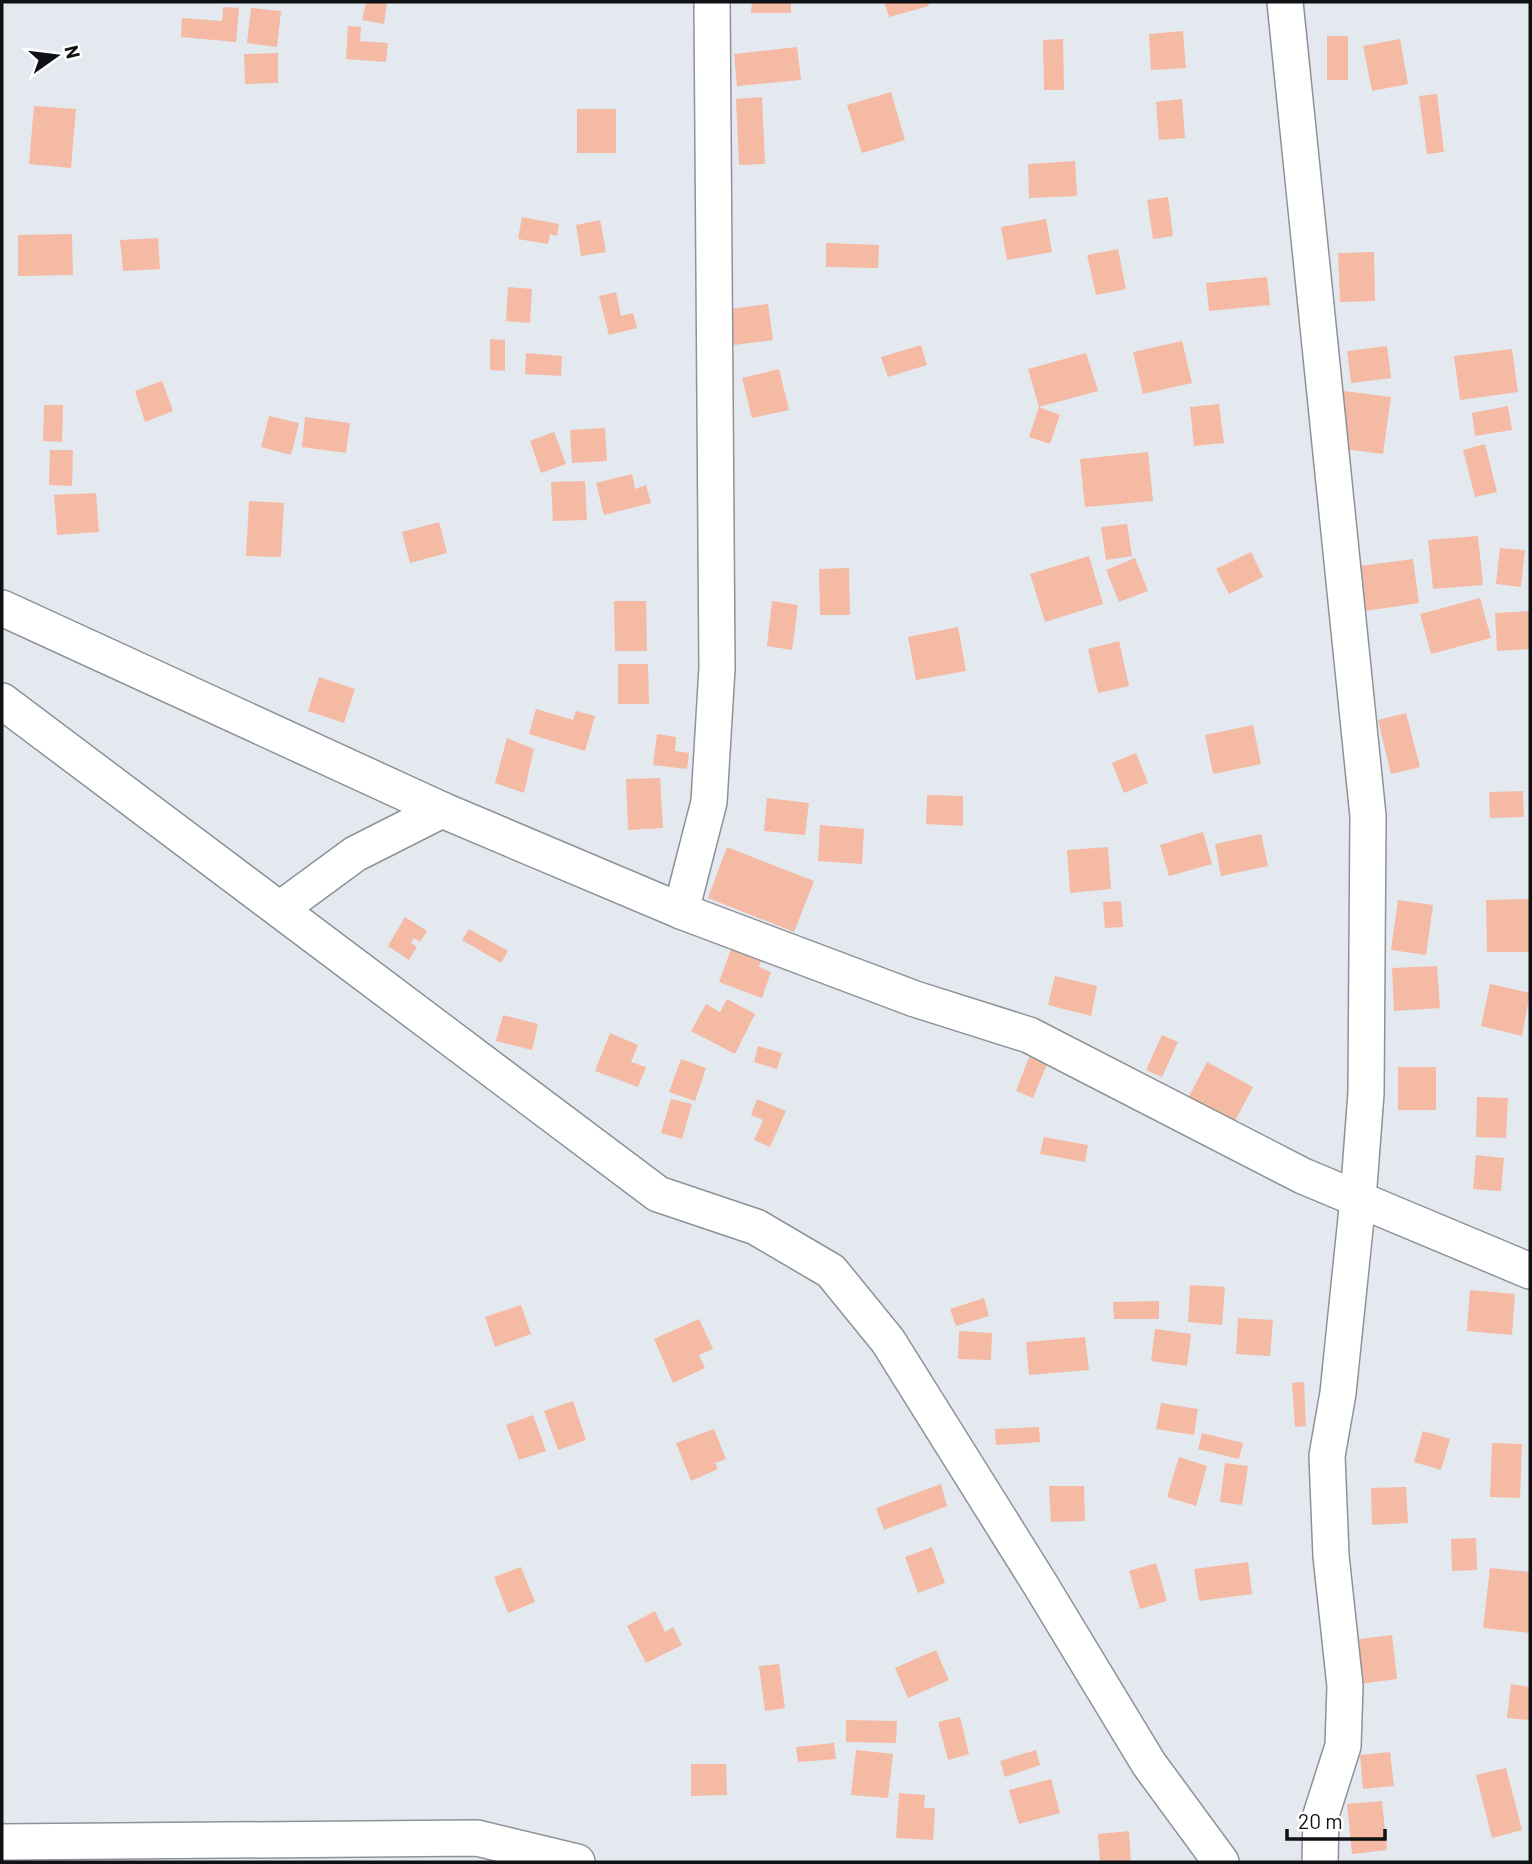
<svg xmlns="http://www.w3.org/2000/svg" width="1532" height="1864" font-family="Barlow,sans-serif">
  <rect width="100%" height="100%" fill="#e4e9f0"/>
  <g fill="#f4baa3">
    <polygon points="366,2 387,2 384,24 362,20"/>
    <polygon points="752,2 791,2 791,13 751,13"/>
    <polygon points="884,2 928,2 929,6 889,17"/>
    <polygon points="223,7 239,8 236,42 181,37 182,18 222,21"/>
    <polygon points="251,8 281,11 277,47 247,43"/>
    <polygon points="348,26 361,27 360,41 388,43 386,62 346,59"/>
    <polygon points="1183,31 1186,68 1151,70 1149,34"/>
    <rect x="1327" y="36" width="21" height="44"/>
    <polygon points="1063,39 1064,90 1044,90 1043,40"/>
    <polygon points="1400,39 1408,84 1372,91 1363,46"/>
    <polygon points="797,47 801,80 737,86 734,54"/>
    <polygon points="278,53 278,83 245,84 244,54"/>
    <polygon points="891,92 905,140 862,153 847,105"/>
    <polygon points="1437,94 1444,152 1427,154 1419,96"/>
    <polygon points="762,97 765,164 739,165 736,99"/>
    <polygon points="1182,99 1185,138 1159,140 1156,102"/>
    <polygon points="34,106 76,109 71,168 29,164"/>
    <rect x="577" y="109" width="39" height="44"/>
    <polygon points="1075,161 1077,196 1029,198 1028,164"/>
    <polygon points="1168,197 1173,236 1153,239 1147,200"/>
    <polygon points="522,217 559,224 557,236 550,234 548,244 518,239"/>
    <polygon points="1046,219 1052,252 1007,260 1001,227"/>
    <polygon points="600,220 606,252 581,256 576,225"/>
    <polygon points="72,234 73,275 18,276 18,235"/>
    <polygon points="158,238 160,269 123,271 120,240"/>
    <polygon points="826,243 879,245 878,268 826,267"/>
    <polygon points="1118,249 1126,289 1096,295 1087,255"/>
    <polygon points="1374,252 1375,301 1340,302 1338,253"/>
    <polygon points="1267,277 1270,305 1209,311 1206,283"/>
    <polygon points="508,287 532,289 530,323 506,321"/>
    <polygon points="616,292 621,316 633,313 637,328 609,335 599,296"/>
    <polygon points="768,304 773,340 734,345 730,309"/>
    <polygon points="490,339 505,340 505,371 490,370"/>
    <polygon points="1182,341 1192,383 1143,394 1133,352"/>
    <polygon points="921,345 927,365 888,377 881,357"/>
    <polygon points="1387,346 1391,378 1351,383 1347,351"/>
    <polygon points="1512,349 1518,392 1460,400 1454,356"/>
    <polygon points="526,353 562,356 561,376 525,374"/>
    <polygon points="1086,353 1098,391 1039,407 1028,369"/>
    <polygon points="779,369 789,410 752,418 742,378"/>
    <polygon points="162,381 173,411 145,422 135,391"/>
    <polygon points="1344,391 1391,397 1383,454 1336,448"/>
    <polygon points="1219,404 1224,443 1194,446 1190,407"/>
    <polygon points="44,405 63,405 62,442 43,441"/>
    <polygon points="1508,406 1512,430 1475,436 1472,413"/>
    <polygon points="1039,407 1060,415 1050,444 1029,437"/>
    <polygon points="269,416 299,423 291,455 261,447"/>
    <polygon points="305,417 350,423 346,453 302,447"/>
    <polygon points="605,428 607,461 572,463 570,430"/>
    <polygon points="554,432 566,464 541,473 530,441"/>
    <polygon points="1485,444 1497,492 1475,497 1463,450"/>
    <polygon points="50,450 73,450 72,486 49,485"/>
    <polygon points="1148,452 1153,501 1085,507 1080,459"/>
    <polygon points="632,474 635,489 646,485 651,503 604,515 596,483"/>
    <polygon points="585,481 587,520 553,521 551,482"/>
    <polygon points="96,493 99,532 57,535 54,495"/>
    <polygon points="249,501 284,503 281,557 246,556"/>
    <polygon points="439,522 447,553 410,563 402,532"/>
    <polygon points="1127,524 1132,556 1106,560 1101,527"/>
    <polygon points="1478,536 1483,585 1433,589 1428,540"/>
    <polygon points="1500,548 1525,550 1521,587 1496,584"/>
    <polygon points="1251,552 1263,577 1229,594 1216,569"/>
    <polygon points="1089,556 1103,604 1045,622 1030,574"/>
    <polygon points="1135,558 1148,591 1119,602 1106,570"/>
    <polygon points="1413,559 1419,603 1358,612 1352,567"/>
    <polygon points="849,568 850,615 820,615 819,569"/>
    <polygon points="1480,598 1491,638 1431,654 1420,614"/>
    <polygon points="614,601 646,601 647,651 615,651"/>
    <polygon points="772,601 798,605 792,650 767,646"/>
    <polygon points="1530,611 1530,649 1497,651 1495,613"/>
    <polygon points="958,627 966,671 916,680 908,637"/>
    <polygon points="1119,641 1129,686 1098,693 1088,649"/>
    <polygon points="618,664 648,664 649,704 618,704"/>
    <polygon points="319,677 355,689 344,723 308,711"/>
    <polygon points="536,709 573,720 576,711 595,716 585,751 529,734"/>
    <polygon points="1406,713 1420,767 1391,774 1378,720"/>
    <polygon points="1253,725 1261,764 1213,774 1205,735"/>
    <polygon points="657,734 676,737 675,751 689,753 687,769 653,765"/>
    <polygon points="507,738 534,749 524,793 495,783"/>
    <polygon points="1136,753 1148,783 1124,793 1112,763"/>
    <polygon points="660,778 663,828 628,830 626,779"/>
    <polygon points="1523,791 1524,817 1490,818 1489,792"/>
    <polygon points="927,795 963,796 963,826 926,824"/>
    <polygon points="767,798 809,803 805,835 764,831"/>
    <polygon points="820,825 864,829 862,864 818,861"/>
    <polygon points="1203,832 1212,864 1169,876 1160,845"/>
    <polygon points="1261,834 1268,866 1221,876 1215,844"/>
    <polygon points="727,847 814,881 794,932 708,898"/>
    <polygon points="1108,847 1111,889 1070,893 1067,850"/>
    <polygon points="1530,899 1530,952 1487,952 1486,900"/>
    <polygon points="1398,900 1433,905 1426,955 1391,950"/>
    <polygon points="1121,901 1123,927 1105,928 1103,902"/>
    <polygon points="405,917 427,931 420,942 414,938 411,943 417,947 409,960 388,946"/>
    <polygon points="469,929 508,951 501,963 462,940"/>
    <polygon points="733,944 763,955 759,967 771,972 762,998 719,982"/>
    <polygon points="1437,966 1440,1008 1394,1011 1392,968"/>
    <polygon points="1055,976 1097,986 1091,1016 1048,1005"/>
    <polygon points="1490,984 1530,993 1522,1036 1481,1026"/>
    <polygon points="727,999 755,1014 735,1054 691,1031 706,1004 720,1012"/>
    <polygon points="503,1015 538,1024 532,1050 496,1041"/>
    <polygon points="610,1033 638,1045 631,1062 646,1067 638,1087 595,1071"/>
    <polygon points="1162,1035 1178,1042 1162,1077 1146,1070"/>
    <polygon points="758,1046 782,1053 777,1069 754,1062"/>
    <polygon points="1029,1057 1047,1064 1033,1098 1016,1091"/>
    <polygon points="681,1059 706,1068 695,1101 669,1092"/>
    <polygon points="1207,1062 1253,1087 1233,1125 1187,1100"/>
    <rect x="1398" y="1067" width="38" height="43"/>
    <polygon points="1477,1097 1508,1098 1506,1138 1476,1137"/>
    <polygon points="671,1099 692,1104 682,1139 661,1133"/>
    <polygon points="757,1099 786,1111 770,1147 754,1140 763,1120 751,1115"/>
    <polygon points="1044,1137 1088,1145 1085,1162 1040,1154"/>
    <polygon points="1476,1155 1504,1158 1501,1191 1473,1189"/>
    <polygon points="1190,1285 1225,1287 1222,1325 1188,1322"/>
    <polygon points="1470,1290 1515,1294 1512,1335 1467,1331"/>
    <polygon points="984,1298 989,1316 956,1326 950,1309"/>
    <polygon points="1159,1301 1159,1319 1114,1319 1113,1302"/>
    <polygon points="521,1305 531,1334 495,1347 485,1317"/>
    <polygon points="1238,1318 1273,1320 1270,1356 1236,1354"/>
    <polygon points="699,1319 713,1349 699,1355 705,1368 673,1383 654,1339"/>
    <polygon points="1155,1329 1191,1334 1187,1366 1151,1361"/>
    <polygon points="959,1331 992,1333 991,1360 958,1359"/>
    <polygon points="1085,1337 1089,1370 1029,1375 1026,1342"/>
    <polygon points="1304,1382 1306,1426 1295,1427 1292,1383"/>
    <polygon points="573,1401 586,1440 558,1450 544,1411"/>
    <polygon points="1161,1403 1198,1409 1194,1435 1156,1429"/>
    <polygon points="533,1415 546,1451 519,1460 506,1425"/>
    <polygon points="1039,1427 1040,1442 996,1445 995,1429"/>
    <polygon points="714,1429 726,1459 715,1463 718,1469 691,1481 676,1443"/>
    <polygon points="1423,1431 1450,1439 1441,1470 1414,1462"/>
    <polygon points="1202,1433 1243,1443 1239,1459 1198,1449"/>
    <polygon points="1492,1443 1522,1444 1520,1498 1490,1497"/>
    <polygon points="1179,1457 1207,1466 1196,1506 1167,1497"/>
    <polygon points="1225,1463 1248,1466 1242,1505 1220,1502"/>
    <polygon points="941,1484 947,1506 884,1530 876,1508"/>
    <polygon points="1049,1486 1084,1486 1085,1521 1051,1522"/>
    <polygon points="1406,1487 1408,1523 1372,1525 1371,1488"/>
    <polygon points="1476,1538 1477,1570 1452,1571 1451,1539"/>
    <polygon points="932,1547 945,1583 918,1593 905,1557"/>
    <polygon points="1248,1562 1252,1594 1199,1601 1194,1569"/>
    <polygon points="1156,1563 1167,1601 1140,1609 1129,1571"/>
    <polygon points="521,1567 535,1602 508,1613 494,1577"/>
    <polygon points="1490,1568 1530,1572 1530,1633 1483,1628"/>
    <polygon points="655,1611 665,1632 673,1627 682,1645 646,1663 627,1626"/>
    <polygon points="1392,1635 1397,1679 1359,1684 1352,1640"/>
    <polygon points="936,1650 949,1680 908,1698 895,1668"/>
    <polygon points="779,1664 785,1708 765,1711 759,1666"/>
    <polygon points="1511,1684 1530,1687 1530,1720 1507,1718"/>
    <polygon points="960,1717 969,1754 948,1760 938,1722"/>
    <polygon points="846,1720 897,1721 896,1743 846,1742"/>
    <polygon points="834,1743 836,1759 798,1762 796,1747"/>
    <polygon points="856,1750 893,1754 888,1798 851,1795"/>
    <polygon points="1036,1750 1040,1765 1005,1777 1000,1761"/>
    <polygon points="1390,1752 1394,1786 1363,1789 1360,1755"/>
    <polygon points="691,1764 726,1764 727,1795 691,1796"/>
    <polygon points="1506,1768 1522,1830 1492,1838 1476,1775"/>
    <polygon points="1051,1779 1060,1813 1019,1824 1009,1790"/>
    <polygon points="899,1793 925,1795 924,1808 935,1808 933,1840 896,1838"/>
    <polygon points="1382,1801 1387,1850 1352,1854 1347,1804"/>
    <polygon points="1129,1831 1131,1862 1100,1862 1098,1834"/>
  </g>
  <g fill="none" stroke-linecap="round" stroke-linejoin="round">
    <g stroke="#8d9299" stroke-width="38">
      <g id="minor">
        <polyline points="1285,2 1368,816 1366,1093 1358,1199 1338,1393 1327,1456 1331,1556 1345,1686 1343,1746 1321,1815 1320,1862"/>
        <polyline points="2,608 442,810 681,911 915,999 1029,1035 1303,1176 1530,1271"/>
        <polyline points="2,701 658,1194 756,1227 831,1271 888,1341 1040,1584 1149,1764 1221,1862"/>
        <polyline points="280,909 355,854 442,810"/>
        <polyline points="681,911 709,802 717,668 712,2"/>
        <polyline points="2,1842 477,1838 577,1862"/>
      </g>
    </g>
    <use href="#minor" stroke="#fff" stroke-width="35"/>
  </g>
  <rect width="1532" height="1864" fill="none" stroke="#0f1114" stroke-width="7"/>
  <g transform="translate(56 56) rotate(76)" stroke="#ffffff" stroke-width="5" paint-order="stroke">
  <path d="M0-5L12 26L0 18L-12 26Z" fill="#0f1114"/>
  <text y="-10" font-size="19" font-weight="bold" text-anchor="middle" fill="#0f1114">N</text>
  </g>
  <path d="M1287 1829v10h98v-10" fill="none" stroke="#0f1114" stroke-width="3.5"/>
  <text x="1298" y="1829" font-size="21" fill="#0f1114" stroke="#ffffff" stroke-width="5" paint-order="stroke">20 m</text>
</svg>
